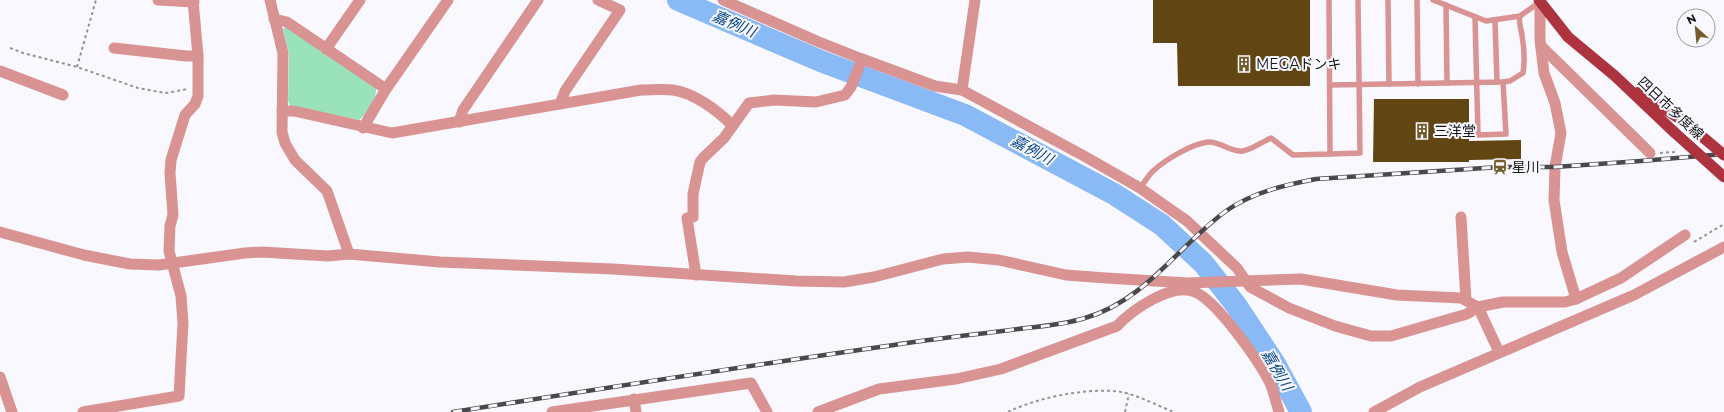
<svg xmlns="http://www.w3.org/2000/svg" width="1724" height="412" font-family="Montserrat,'Noto Sans JP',sans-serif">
  <rect width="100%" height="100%" fill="#f9f8ff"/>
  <path fill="#9ae2ba" d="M287 26 376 87C377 99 368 113 359 120L290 106 288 101 289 54 283 29Z"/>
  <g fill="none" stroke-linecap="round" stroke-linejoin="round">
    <polyline stroke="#8abaf6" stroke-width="22" points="678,0 823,62 965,115 1114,194 1162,225 1203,263 1236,305 1275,364 1301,412"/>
  </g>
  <g fill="#614613">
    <polygon points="1153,0 1310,0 1310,86 1178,86 1177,43 1153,43"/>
    <polygon points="1374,99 1469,99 1469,141 1521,140 1521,159 1469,160 1469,162 1373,162"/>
  </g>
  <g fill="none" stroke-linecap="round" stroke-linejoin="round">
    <g stroke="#939297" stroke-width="2" stroke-dasharray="3 3" stroke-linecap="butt">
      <polyline points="10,48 23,53 77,67 138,88 165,93 188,89"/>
      <polyline points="77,67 96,0"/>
      <polyline points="1660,153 1674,152 1677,149"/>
      <polyline points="1694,242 1724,224"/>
      <path d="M1008 412C1037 398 1080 389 1113 391 1133 392 1155 405 1174 412"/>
      <polyline points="1125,412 1129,394"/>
    </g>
    <g stroke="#d89392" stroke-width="5.5">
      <polyline points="1388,0 1389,84"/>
      <polyline points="1417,0 1418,84"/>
      <polyline points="1433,0 1486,21 1520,16 1540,2"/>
      <polyline points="1446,5 1447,83"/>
      <polyline points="1475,17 1478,135 1506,134 1503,82"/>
      <polyline points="1495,20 1497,82"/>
      <path d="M1330 85 1503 82 1510 81 1523 73C1525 61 1524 47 1522 35 1521 28 1518 22 1520 16"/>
      <polyline points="1330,154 1360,153 1358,0"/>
      <path d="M1140 188C1144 183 1148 176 1153 171 1165 160 1191 144 1208 142 1220 141 1231 153 1243 151 1253 149 1262 142 1271 138L1293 155 1330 154 1329 0"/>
    </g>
    <g stroke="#d89392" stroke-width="11">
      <polyline points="158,0 194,2"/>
      <polyline points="270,0 283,53 282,132 285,143 295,160 327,191 349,254"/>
      <polyline points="723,0 819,42 862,59 935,86 962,90 1084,156 1140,188 1187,221 1237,268 1250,287 1289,308 1335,326 1371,336 1391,336 1467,314 1478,307 1503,302 1565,302 1576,299 1621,278 1685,235"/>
      <polyline points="1540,2 1540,40 1544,73 1555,103 1561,133 1555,167 1554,200 1562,252 1576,299"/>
      <polyline points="274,19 287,22 386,89"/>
      <polyline points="1541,46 1650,153"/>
      <polyline points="114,48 186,56 198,56"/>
      <polyline points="326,49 360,0"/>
      <polyline points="0,71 63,95"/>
      <polyline points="962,90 975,0"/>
      <polyline points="560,104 565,91 620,10 598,0"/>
      <path d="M282 111H294L392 133 641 90C651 90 663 89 673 90 694 93 717 110 732 125"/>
      <polyline points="459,122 463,110 538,0"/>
      <polyline points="363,128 386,89 448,0"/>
      <polyline points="1461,217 1466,300"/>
      <polyline points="0,232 84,255 130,264 159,265 245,253 262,252 328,256 349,254 440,262 613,269 796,281 844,282 874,277 943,259 968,257 999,260 1066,275 1106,278 1188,283 1301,279 1397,295 1461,298 1478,307 1499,352"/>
      <polyline points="696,275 687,218 693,217 693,194 700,162 703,158 724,138 749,103 774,100 816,102 845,95 851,87 862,59"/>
      <polyline points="0,377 12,412"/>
      <polyline points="634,399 636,412"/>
      <polyline points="83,412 179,396 183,323 181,296 169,251 170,226 173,215 170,173 171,160 185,115 195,104 198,96 198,56 193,0"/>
      <polyline points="552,412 751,383 767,412"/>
      <path d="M818 412 879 389 956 379 1001 369 1117 326C1132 310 1172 282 1195 292 1217 301 1259 361 1270 383 1274 392 1276 403 1279 412"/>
    </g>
    <polyline stroke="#d89392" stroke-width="11" points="1374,412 1420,387 1634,295 1724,247"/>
    <g stroke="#ad333e" stroke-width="11">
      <polyline points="1539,0 1568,37 1615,76 1674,132"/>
      <polyline points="1639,92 1686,123"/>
    </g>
    <g stroke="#49494c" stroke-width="4.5">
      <path id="rail" d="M453 412C599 389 746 366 894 345 938 338 982 334 1026 328 1046 326 1066 324 1085 318 1145 301 1178 246 1226 211 1253 192 1285 185 1316 179L1500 167H1555L1641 161 1724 154"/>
    </g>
    <use href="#rail" stroke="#f9f8ff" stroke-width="3" stroke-dasharray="9" stroke-linecap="butt"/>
    <g stroke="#ad333e" stroke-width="11">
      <polyline points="1686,123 1724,155"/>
      <polyline points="1674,132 1724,177"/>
    </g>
  </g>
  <defs>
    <g id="building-bare" transform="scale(1.2)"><path d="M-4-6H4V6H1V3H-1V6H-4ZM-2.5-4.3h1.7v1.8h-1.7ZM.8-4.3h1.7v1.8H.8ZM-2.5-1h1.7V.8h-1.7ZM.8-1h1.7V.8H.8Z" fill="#735d2c" stroke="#f9f8ff" stroke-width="2.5" paint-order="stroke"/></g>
    <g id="station-bare" transform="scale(1.2)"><path d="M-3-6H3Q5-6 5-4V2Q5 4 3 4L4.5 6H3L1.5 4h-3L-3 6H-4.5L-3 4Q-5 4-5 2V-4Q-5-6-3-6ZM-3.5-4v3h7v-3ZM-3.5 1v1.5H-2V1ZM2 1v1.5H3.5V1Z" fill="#735d2c" stroke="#f9f8ff" stroke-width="2.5" paint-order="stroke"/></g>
  </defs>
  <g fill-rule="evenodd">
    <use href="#building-bare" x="1244" y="64"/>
    <use href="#building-bare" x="1422" y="131"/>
    <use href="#station-bare" x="1500" y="167"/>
  </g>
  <g text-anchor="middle" stroke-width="4" stroke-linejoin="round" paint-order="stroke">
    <g font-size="14" fill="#141416" stroke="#f9f8ff" text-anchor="start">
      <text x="1256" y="69">MEGAドンキ</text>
      <text x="1434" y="136">三洋堂</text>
      <text x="1512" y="172">星川</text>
    </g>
    <g font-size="14" fill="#141416" stroke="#f9f8ff">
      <text transform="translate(1671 108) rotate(43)" y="5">四日市多度線</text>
    </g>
    <g font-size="15" font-style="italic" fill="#034687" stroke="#f9f8ff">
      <text transform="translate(734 24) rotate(23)" y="5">嘉例川</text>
      <text transform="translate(1032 150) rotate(28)" y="5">嘉例川</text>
      <text transform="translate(1277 370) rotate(59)" y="5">嘉例川</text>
    </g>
  </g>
  <g transform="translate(1696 28) rotate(333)"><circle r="19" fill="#f9f8ff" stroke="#9d9da2"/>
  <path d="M0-3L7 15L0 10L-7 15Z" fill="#735d2c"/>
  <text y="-6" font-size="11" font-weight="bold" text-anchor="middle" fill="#141416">N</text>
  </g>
</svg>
